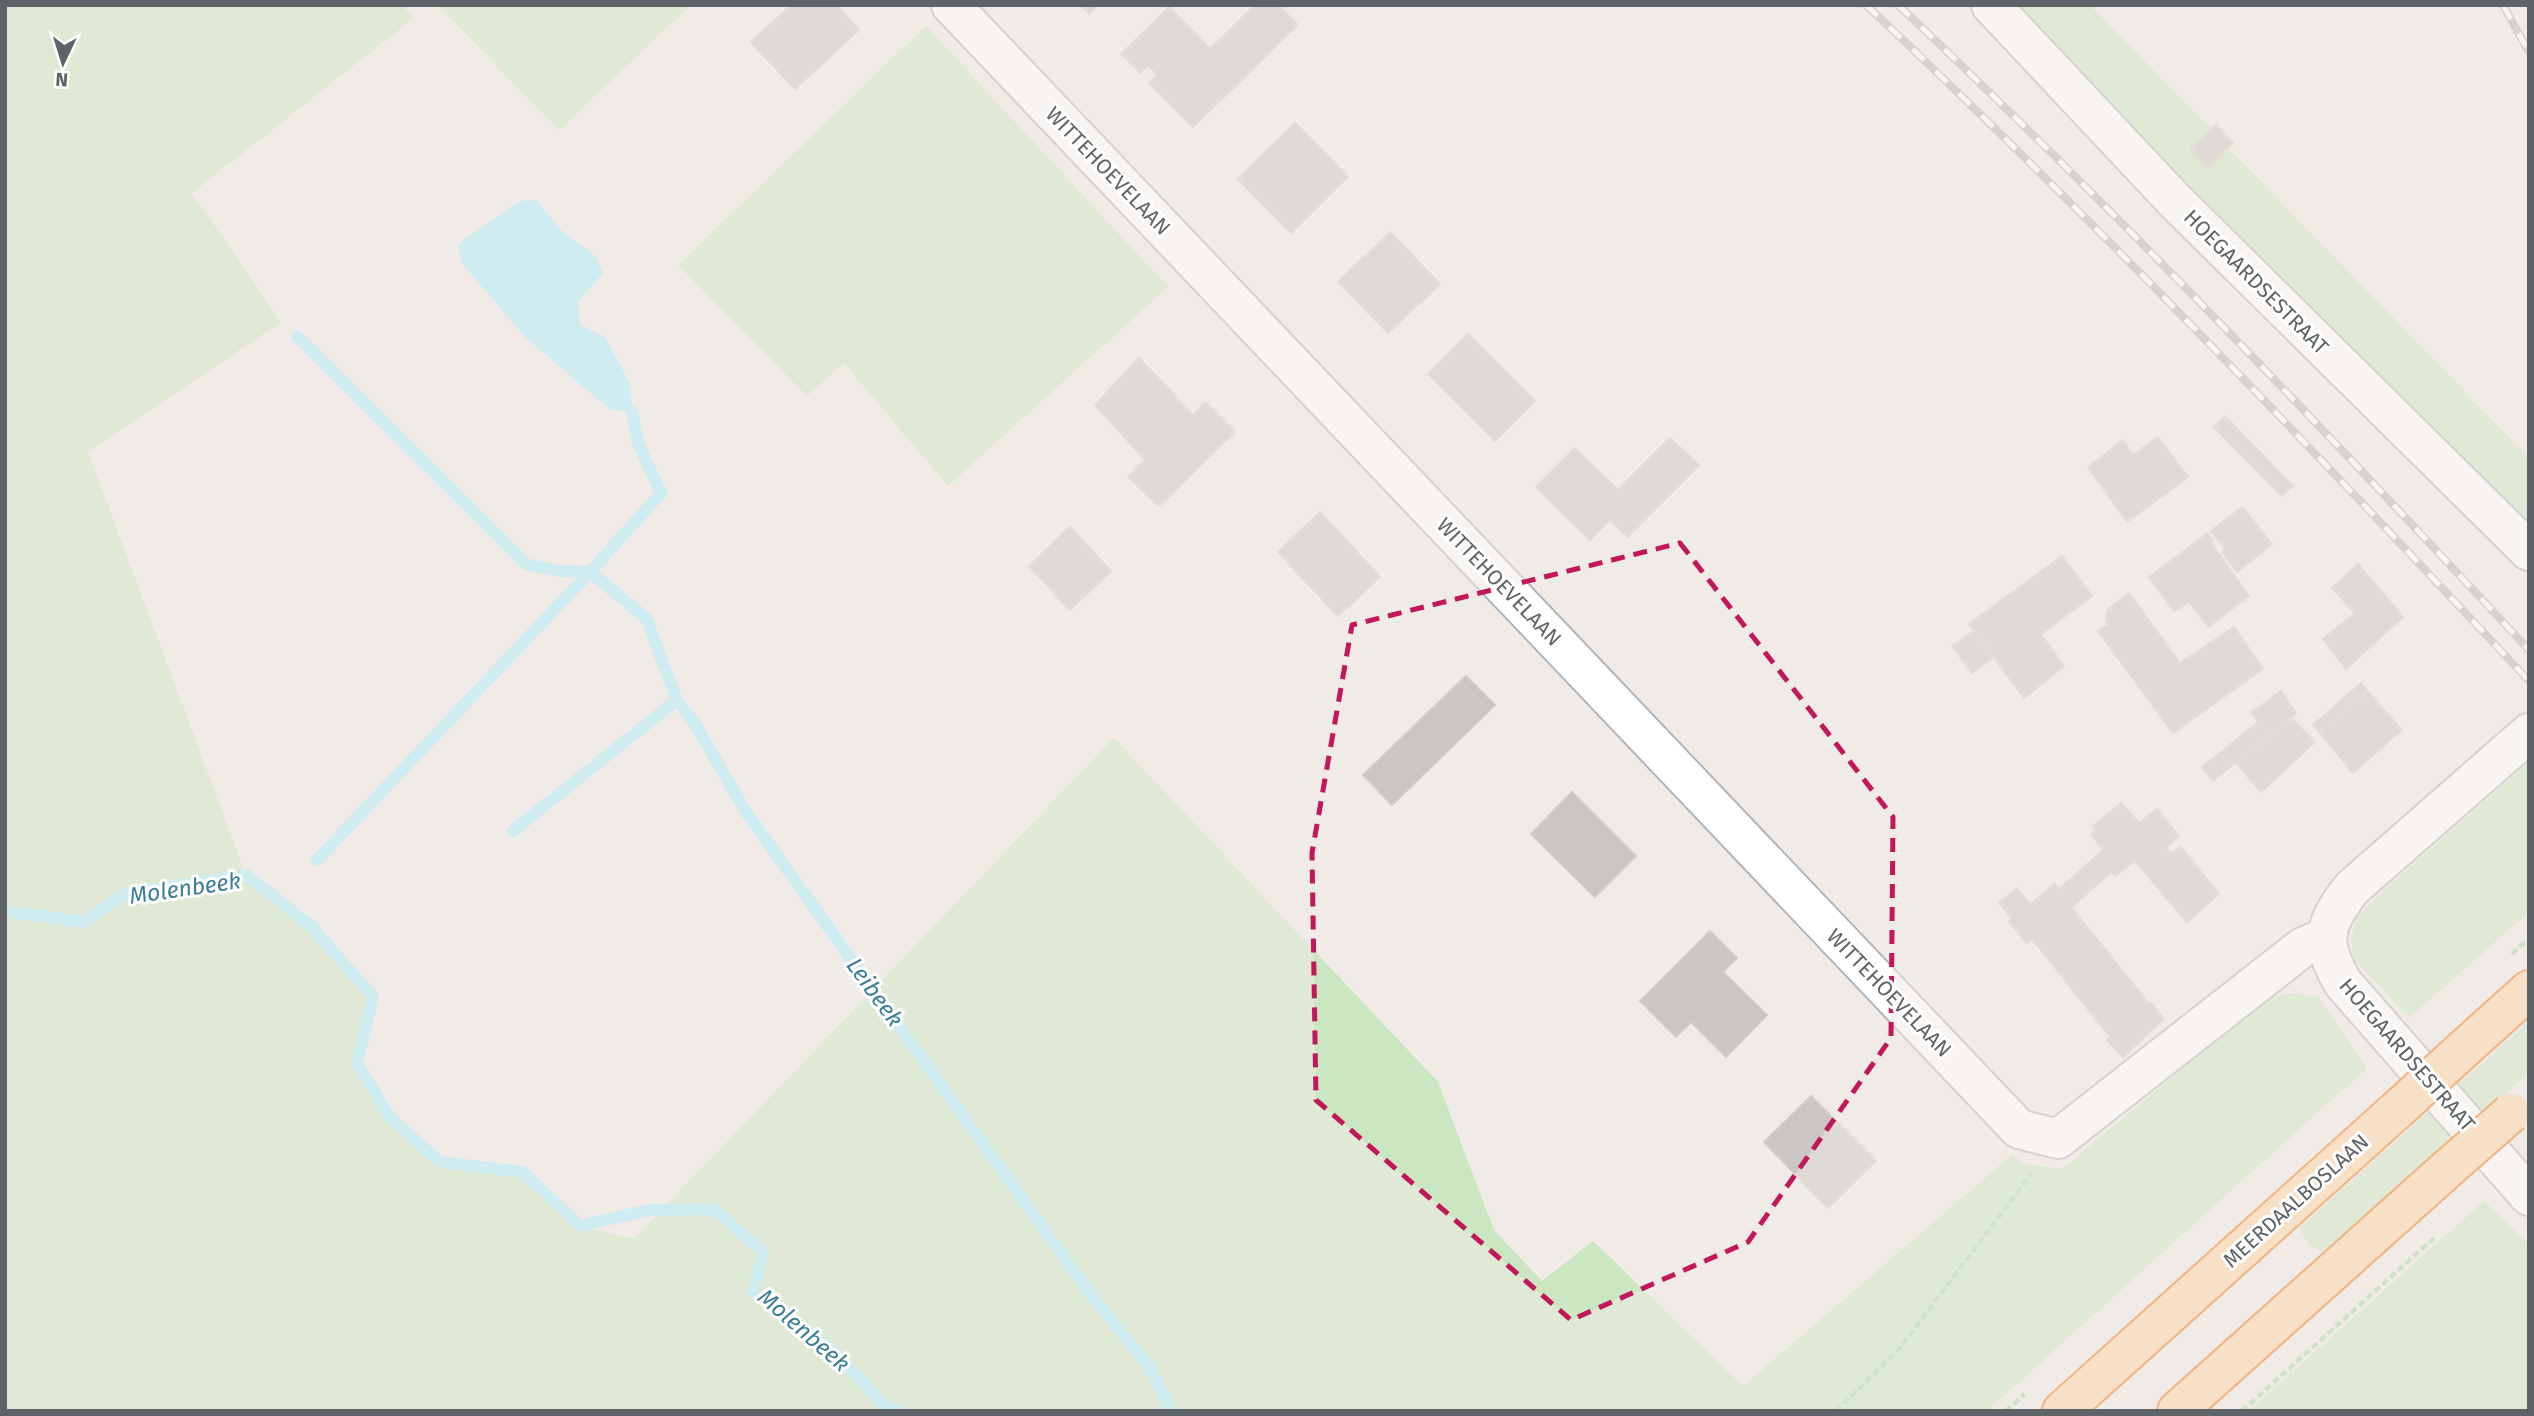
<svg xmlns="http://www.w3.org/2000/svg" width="2534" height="1416" font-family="'Fira Sans',sans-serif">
  <rect width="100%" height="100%" fill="#f0ebe6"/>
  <g fill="#cbe7c2">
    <polygon points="5,5 402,5 414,18 192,193 281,322 88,452 246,875 311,926 373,997 357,1063 390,1118 440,1162 523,1169 580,1226 634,1239 1114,738 1438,1082 1494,1230 1542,1281 1593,1241 1743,1386 2013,1154 2023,1164 2062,1169 2267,998 2293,993 2318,997 2367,1068 1987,1411 5,1411"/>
    <polygon points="438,5 691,5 559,130"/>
    <polygon points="2000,5 2090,5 2529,458 2529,528"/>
    <polygon points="926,26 1168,287 948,486 844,363 807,396 678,265"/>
    <polygon points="2529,762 2529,912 2409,1018 2353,958 2351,938 2357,917 2388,886"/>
    <polygon points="2529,1021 2529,1073 2328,1254 2310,1246 2120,1411 2310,1246 2299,1228"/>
    <polygon points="2484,1201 2529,1244 2529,1411 2249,1411"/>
  </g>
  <polygon fill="#a6edff" points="536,200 561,230 596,257 603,273 578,302 580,325 605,337 630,384 632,412 609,409 525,337 461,262 458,244 520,201"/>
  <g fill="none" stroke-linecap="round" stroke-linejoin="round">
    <g stroke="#a6edff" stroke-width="12">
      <polyline points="297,336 526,564 559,571 590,572"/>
      <polyline points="590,572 646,618 677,700 695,724 746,812 1093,1298 1149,1367 1171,1411"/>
      <polyline points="513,831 677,700"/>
      <polyline points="317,860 590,572 661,493 638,443 632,412"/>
      <polyline points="5,911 83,922 125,894 246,875 311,926 373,997 357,1063 390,1118 440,1162 523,1172 580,1226 649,1210 714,1209 763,1252 753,1292 828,1346 888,1409 898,1411"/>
    </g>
  </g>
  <g fill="#cbc6c3" stroke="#d4cbc4" stroke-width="2">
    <polygon points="791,5 836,5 859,30 795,89 751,42"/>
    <polygon points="1080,5 1097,5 1089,14"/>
    <polygon points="1255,5 1278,5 1298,25 1193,127 1149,83 1157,75 1153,70 1148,66 1140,73 1121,54 1169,7 1210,49"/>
    <polygon points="1295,123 1348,177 1291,233 1238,179"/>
    <polygon points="2216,125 2233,143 2208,167 2190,149"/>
    <polygon points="1390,232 1440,284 1388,333 1338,282"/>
    <polygon points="1468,334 1535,401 1495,441 1428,374"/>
    <polygon points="1139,358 1193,415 1205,402 1235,432 1159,506 1128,477 1145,460 1095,405"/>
    <polygon points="2225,416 2293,486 2282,496 2214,427"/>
    <polygon points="2158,437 2188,477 2127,522 2088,467 2123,440 2133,455"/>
    <polygon points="1670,438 1699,465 1628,537 1610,520 1590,540 1536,487 1575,448 1618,490"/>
    <polygon points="2242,507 2272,544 2237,572 2222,552 2225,549 2211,531"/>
    <polygon points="1320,512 1380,577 1338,616 1278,552"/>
    <polygon points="1070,527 1111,571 1070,610 1029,566"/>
    <polygon points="2208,533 2213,541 2211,543 2249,596 2208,627 2189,602 2174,612 2149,577"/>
    <polygon points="2062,556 2092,596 2041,634 2064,666 2024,698 1969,624"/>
    <polygon points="2358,564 2403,617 2346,669 2323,639 2355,613 2332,588"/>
    <polygon points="2129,593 2180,663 2234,627 2263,669 2173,733 2098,631 2109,625 2106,621 2107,610"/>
    <polygon points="1974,631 1993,658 1972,673 1952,646"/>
    <polygon points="1466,676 1495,705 1392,805 1363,775"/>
    <polygon points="2361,683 2368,692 2320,733 2313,725"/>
    <polygon points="2281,691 2296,713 2213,781 2202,767 2258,722 2252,712"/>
    <polygon points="2368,692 2402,730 2353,773 2320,733"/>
    <polygon points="2291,718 2315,742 2261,792 2236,763"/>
    <polygon points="1572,792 1636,856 1595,897 1531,834"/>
    <polygon points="2121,803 2139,823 2157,809 2179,836 2166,848 2171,853 2181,847 2219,894 2187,922 2135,861 2115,876 2111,872 2073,906 2072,908 2149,1004 2151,1003 2164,1019 2123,1057 2107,1040 2110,1037 2032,939 2027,943 2009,922 2012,919 1999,903 2017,888 2030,904 2055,884 2059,889 2103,850 2091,834 2096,831 2093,826"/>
    <polygon points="1710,931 1737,958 1723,972 1767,1015 1726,1057 1691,1022 1676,1037 1640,1001"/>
    <polygon points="1811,1096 1876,1161 1828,1208 1764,1142"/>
  </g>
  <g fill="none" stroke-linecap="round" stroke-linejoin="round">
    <g stroke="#b1b5b8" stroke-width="42">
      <g id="minor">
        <polyline points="951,5 2019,1129 2058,1139 2303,947 2326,937"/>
        <polyline points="1991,5 2175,201 2529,551"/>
        <path d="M2529 733 2352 888C2323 925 2319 942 2343 983L2529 1196"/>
      </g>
    </g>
    <g stroke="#f56e00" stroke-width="42">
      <g id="trunk">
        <polyline points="2457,1055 2529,990"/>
        <polyline points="2062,1411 2398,1109"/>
        <polyline points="2177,1411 2446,1170"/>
      </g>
    </g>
    <g stroke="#a5d9a7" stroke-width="4.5" stroke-dasharray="7 3.5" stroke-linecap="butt">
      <polyline points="2512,954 2529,938"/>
      <polyline points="1836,1411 1899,1349 2032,1173"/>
      <polyline points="2006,1411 2025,1394"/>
      <polyline points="2242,1411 2434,1238"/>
    </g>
    <use href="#minor" stroke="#fff" stroke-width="38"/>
    <use href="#trunk" stroke="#fed29d" stroke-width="38"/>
    <g stroke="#b4b5b6" stroke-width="8">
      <g id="rail">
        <path d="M1866 5C2096 221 2314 450 2529 681"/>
        <path d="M1898 5C2117 211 2324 429 2529 650"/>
        <polyline points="2503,5 2529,52"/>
      </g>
    </g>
    <use href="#rail" stroke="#fff" stroke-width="5" stroke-dasharray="16" stroke-linecap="butt"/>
    <g stroke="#f56e00" stroke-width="42" stroke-linecap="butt">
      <g id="trunk-bridge">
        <polyline points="2398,1109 2457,1055"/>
        <polyline points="2446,1170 2511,1113"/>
      </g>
    </g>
    <use href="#trunk-bridge" stroke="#fed29d" stroke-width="38"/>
  </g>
  <path d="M0 0H2534V1416H0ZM1680 543 1893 817 1891 1038 1748 1242 1571 1320 1316 1100 1312 853 1352 625Z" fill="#f0ebe6" fill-opacity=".55" fill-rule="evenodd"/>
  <path fill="none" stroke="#c2185b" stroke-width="5" stroke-dasharray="14 9" stroke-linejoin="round" d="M1680 543 1893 817 1891 1038 1748 1242 1571 1320 1316 1100 1312 853 1352 625Z"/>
  <g text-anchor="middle" stroke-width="6" stroke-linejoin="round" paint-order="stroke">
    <g font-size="21" fill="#5d6366" stroke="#fff">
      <text transform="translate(1108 171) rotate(46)" y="7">WITTEHOEVELAAN</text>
      <text transform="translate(2256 282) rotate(45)" y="7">HOEGAARDSESTRAAT</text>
      <text transform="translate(1499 582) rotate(46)" y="7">WITTEHOEVELAAN</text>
      <text transform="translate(1889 993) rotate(46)" y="7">WITTEHOEVELAAN</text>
      <text transform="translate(2407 1055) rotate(49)" y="7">HOEGAARDSESTRAAT</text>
      <text transform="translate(2296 1201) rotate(-42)" y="7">MEERDAALBOSLAAN</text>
    </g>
    <g font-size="23" font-style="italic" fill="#3a7e97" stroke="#fff">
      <text transform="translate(185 888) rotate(-8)" y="8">Molenbeek</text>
      <text transform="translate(875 992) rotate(54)" y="8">Leibeek</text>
      <text transform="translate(804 1330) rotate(41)" y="8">Molenbeek</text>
    </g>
  </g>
  <rect width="2534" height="1416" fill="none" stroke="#5d6366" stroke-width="14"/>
  <g transform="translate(63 63) rotate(184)" stroke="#ffffff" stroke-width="5" paint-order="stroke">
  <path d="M0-5L12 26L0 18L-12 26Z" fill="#5d6366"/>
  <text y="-10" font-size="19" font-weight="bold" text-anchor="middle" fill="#5d6366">N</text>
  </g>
</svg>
